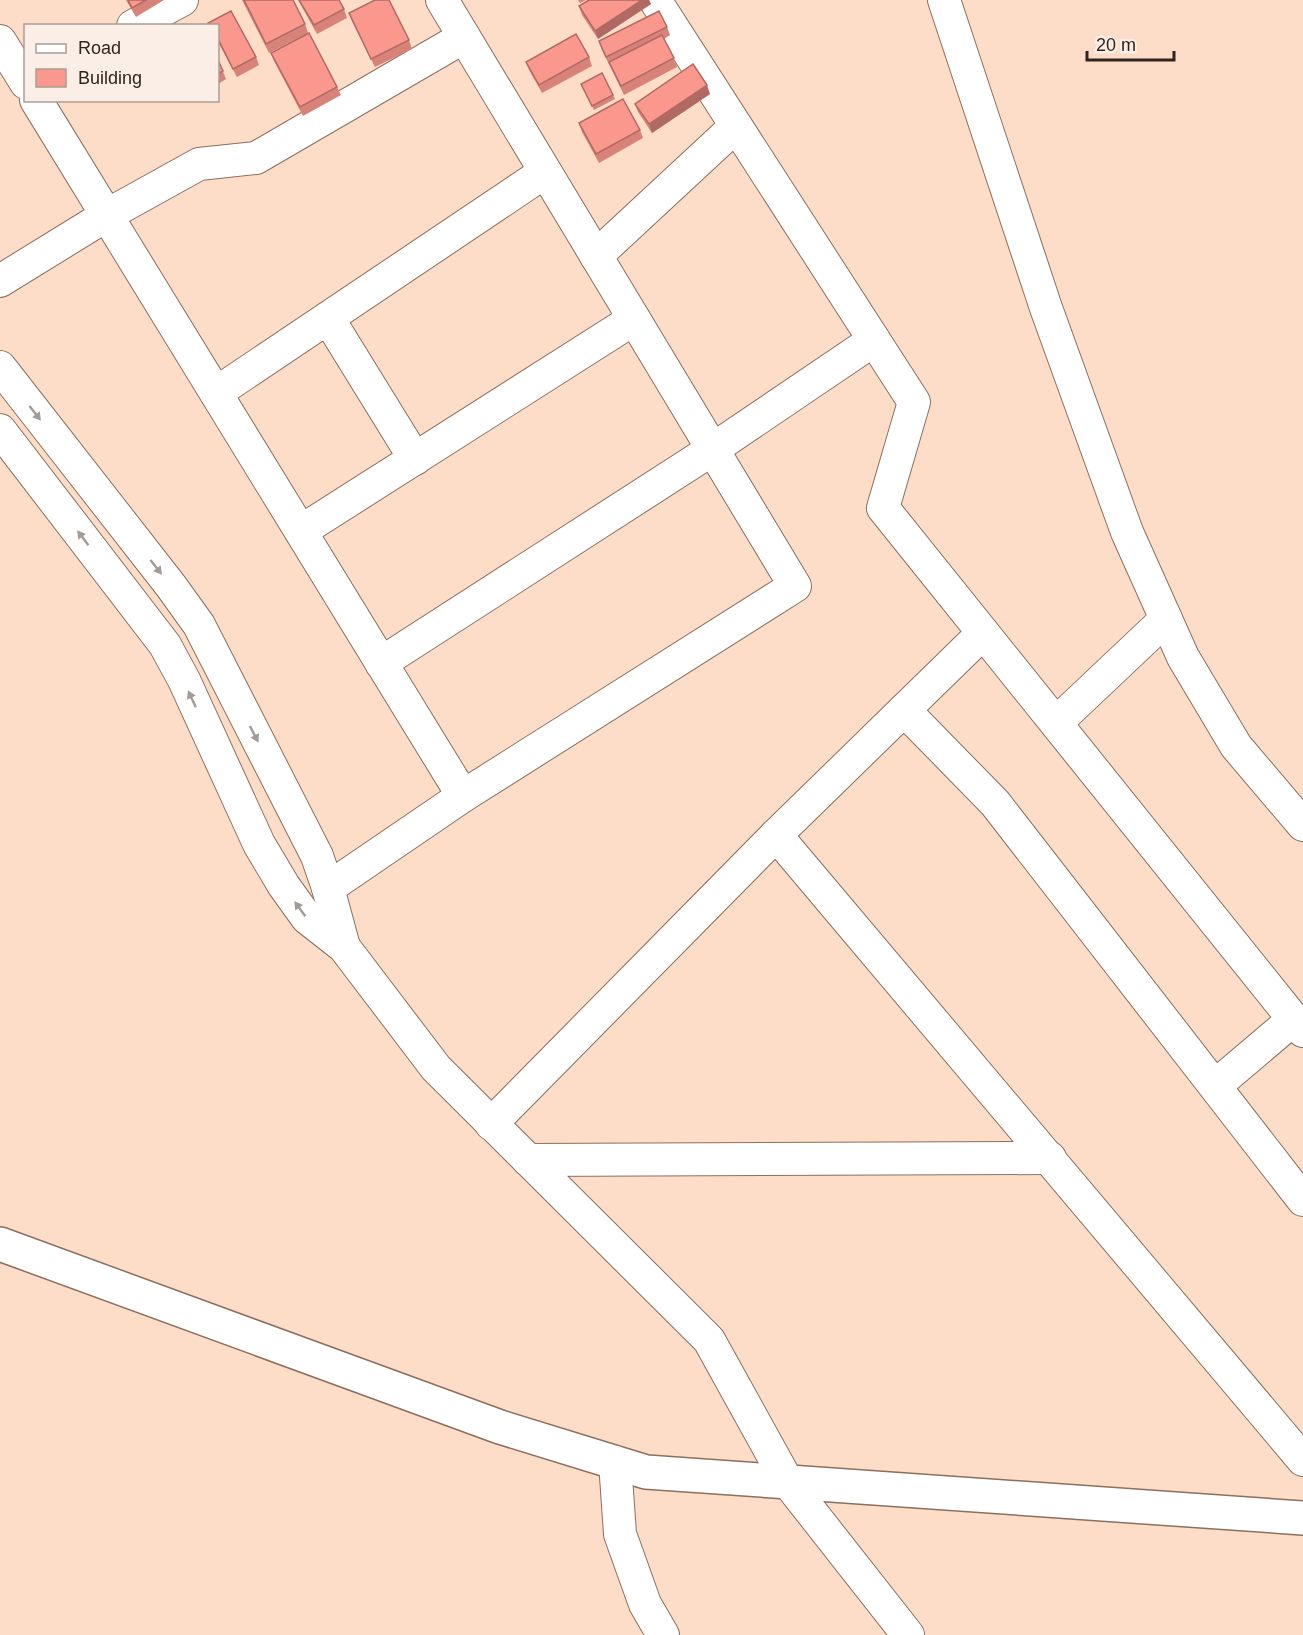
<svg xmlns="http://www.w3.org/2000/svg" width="1303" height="1635" font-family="Helvetica,sans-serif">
  <rect width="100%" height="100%" fill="#fddcc8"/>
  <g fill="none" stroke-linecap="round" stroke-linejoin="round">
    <g stroke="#8c6f5d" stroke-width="34">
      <g id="minor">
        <polyline points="655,0 914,402 883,508 1303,1031"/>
        <polyline points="944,0 1046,308 1127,532 1183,657 1236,746 1303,825"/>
        <polyline points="133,26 182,0"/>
        <polyline points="0,41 26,83"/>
        <polyline points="36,100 463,796"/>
        <polyline points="596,256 736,126"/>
        <polyline points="0,281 107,215 199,164 256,158 464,37"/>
        <polyline points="328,318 415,459"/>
        <polyline points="0,367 171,586 199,625 317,856 328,888 344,947"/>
        <polyline points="216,393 545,172"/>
        <polyline points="0,430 165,645 184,680 259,844 284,886 307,918 344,947 436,1068 709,1340 787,1481 908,1635"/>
        <polyline points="301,531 634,319"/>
        <polyline points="381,663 713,449 874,340"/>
        <polyline points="904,710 995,803 1303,1200"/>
        <polyline points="1056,723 1166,619"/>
        <polyline points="776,835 1303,1460"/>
        <polyline points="328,888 463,796 795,586 442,0"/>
        <polyline points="1215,1086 1294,1019"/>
        <polyline points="491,1124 776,835 983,633"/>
        <polyline points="528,1160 1050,1158"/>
        <polyline points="615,1462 620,1534 645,1604 663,1635"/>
      </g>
    </g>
    <g stroke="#8c6f5d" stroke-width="36">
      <polyline id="highway" points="0,1244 500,1427 646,1472 1303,1518"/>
    </g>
    <use href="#minor" stroke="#fff" stroke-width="32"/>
    <use href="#highway" stroke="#fff" stroke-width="33"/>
  </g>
  <g fill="#d88379">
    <polygon points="126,0 164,0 136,17"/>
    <polygon points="242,0 293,0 305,24 308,33 337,87 341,95 303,116 274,61 271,53 304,35 269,53"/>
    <polygon points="298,0 339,0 344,9 347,18 317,34"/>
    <polygon points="578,0 586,0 580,3"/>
    <polygon points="589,0 649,0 651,4 598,39 582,15 579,6"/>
    <polygon points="231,11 256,57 259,65 237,77 218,42 218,26 209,26 208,23"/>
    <polygon points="349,13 409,40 412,49 375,67 352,21"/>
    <polygon points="667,27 670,35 664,39 674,58 677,67 624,95 602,50 599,41"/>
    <polygon points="589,57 592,66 542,93 529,70 526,62"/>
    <polygon points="218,60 226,79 218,84"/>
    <polygon points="581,84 613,95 615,99 594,110"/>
    <polygon points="710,94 652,133 638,112 635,104"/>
    <polygon points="579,123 640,130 643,138 599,163 582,132"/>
  </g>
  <g fill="#b06a63">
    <polygon points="642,0 649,0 651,4 598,39 595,31"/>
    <polygon points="707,85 710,94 652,133 649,124"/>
  </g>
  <g fill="#fb988d" stroke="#b06a63" stroke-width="1.5">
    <polygon points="128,0 146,0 132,8"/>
    <polygon points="244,0 293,0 305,24 266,44"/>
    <polygon points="299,0 339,0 344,9 314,25"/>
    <polygon points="375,0 389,0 409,40 371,59 349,13"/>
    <polygon points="589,0 642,0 595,31 579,6"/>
    <polygon points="231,11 256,57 233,69 218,39 218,26 210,26 208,23"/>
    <polygon points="659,11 667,27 606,57 599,41"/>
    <polygon points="309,33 337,87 300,107 271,53"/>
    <polygon points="576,34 589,57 539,85 526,62"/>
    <polygon points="662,35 674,58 621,86 609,62"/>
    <polygon points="218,60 223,71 218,74"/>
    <polygon points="693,64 707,85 649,124 635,104"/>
    <polygon points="602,73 613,95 592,106 581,84"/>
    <polygon points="623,99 640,130 596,154 579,123"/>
  </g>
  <defs><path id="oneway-solid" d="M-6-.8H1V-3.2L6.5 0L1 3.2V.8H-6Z" transform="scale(1.5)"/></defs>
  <g fill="#a29c99">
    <use href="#oneway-solid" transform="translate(35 413) rotate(52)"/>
    <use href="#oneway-solid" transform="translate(83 538) rotate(-127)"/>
    <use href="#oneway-solid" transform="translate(156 567) rotate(52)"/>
    <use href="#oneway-solid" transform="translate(192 699) rotate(-115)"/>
    <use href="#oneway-solid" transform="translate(254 734) rotate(63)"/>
    <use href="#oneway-solid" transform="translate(300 909) rotate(-126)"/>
  </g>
  <rect x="24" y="24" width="195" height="78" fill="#fbeee6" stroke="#aa9d96" stroke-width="1.5"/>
  <rect x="36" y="44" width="30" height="9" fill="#ffffff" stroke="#aa9d96" stroke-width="1.5"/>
  <text x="78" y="54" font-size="18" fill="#30241d">Road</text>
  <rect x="36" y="69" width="30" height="18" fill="#fb988d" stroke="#aa9d96" stroke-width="1.5"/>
  <text x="78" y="84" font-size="18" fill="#30241d">Building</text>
  <path d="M1087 51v9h87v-9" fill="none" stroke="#30241d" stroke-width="3"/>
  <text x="1096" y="51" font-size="18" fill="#30241d" stroke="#fbeee6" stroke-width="4.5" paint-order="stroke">20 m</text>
</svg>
